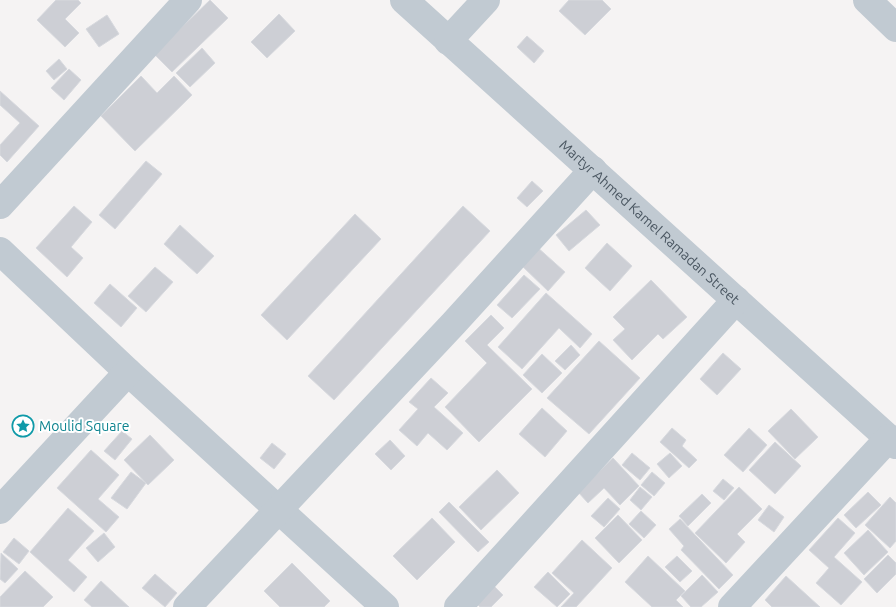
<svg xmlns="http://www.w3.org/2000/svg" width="896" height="607" font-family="Ubuntu,sans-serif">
  <rect width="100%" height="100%" fill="#f5f3f3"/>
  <g fill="#cdcfd5" stroke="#d7d9de">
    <polygon points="56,0 78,0 81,3 65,19 79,33 65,47 37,20"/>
    <polygon points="210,0 228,18 172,72 154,54"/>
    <polygon points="569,0 602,0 611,9 585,35 559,11"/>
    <polygon points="279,14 295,31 267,58 251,42"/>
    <polygon points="107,15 119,34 99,47 86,29"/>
    <polygon points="527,36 544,51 534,63 517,47"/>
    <polygon points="202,48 215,63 190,87 176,73"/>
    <polygon points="59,59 67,69 54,80 46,71"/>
    <polygon points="69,69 81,80 64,100 51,88"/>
    <polygon points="141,76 157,93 174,76 192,95 135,151 101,116"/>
    <polygon points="0,91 39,126 7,162 0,155 0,145 20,123 0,105"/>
    <polygon points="146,161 162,174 115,229 99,215"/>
    <polygon points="532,181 543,191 527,207 517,198"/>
    <polygon points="74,206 92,222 71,247 83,258 67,277 36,248"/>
    <polygon points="463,206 490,231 334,400 308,376"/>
    <polygon points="586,210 600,225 569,251 556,235"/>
    <polygon points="355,214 381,239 287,340 261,315"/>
    <polygon points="180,225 214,256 197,274 164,244"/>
    <polygon points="607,243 632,266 610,291 585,268"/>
    <polygon points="536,246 565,272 548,291 520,264"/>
    <polygon points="155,267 173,282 146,312 128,296"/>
    <polygon points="524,275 540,289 512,318 497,305"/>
    <polygon points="651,280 687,317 663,339 658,334 632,360 613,340 625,329 613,317"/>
    <polygon points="110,284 137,308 121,327 94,303"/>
    <polygon points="546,293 592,334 580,348 559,328 522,369 498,347"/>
    <polygon points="491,315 504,328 487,345 532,389 479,442 445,407 487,363 465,341"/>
    <polygon points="599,341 640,378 589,434 547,398"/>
    <polygon points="571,345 580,355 565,370 555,361"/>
    <polygon points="723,353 741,369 717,395 700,379"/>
    <polygon points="542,354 562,373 542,393 523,375"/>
    <polygon points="431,378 448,393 434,407 463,433 447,450 428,433 417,446 399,430 418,409 409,402"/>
    <polygon points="542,408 567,431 545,457 519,434"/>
    <polygon points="791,409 818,437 795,459 768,431"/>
    <polygon points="672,428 686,440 682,446 697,460 689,468 660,442"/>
    <polygon points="749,428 767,445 743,472 724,455"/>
    <polygon points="122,431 132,439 115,460 104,451"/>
    <polygon points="150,435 174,460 148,485 124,460"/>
    <polygon points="390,440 405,456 391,470 375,454"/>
    <polygon points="775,442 801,466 775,494 749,470"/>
    <polygon points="272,443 286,454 274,469 260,458"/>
    <polygon points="91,450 119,475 98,499 119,517 106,532 57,488"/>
    <polygon points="632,453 650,468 640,480 622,465"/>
    <polygon points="670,453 682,466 669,478 657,464"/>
    <polygon points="613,458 639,486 620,505 604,488 588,503 578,492"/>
    <polygon points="497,470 519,493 481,530 459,507"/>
    <polygon points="131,472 146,483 127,509 111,498"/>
    <polygon points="652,472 665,483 654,496 641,485"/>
    <polygon points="723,479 734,488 724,500 713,491"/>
    <polygon points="640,487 652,497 641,510 630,500"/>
    <polygon points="739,487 762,509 737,534 745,542 726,563 695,533"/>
    <polygon points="868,492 881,505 856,528 844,515"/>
    <polygon points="702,494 711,503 688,526 679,516"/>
    <polygon points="890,497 896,503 896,541 890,548 865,525"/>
    <polygon points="608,498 620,509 604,527 591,516"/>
    <polygon points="449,502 489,542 478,552 439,512"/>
    <polygon points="769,505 784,517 774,532 758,520"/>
    <polygon points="68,508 94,531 68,560 87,577 74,592 30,552"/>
    <polygon points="641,511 656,525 644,538 629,524"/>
    <polygon points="618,515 642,540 619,563 595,538"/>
    <polygon points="432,518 455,542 417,580 393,556"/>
    <polygon points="838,518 855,533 834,557 862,582 841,605 816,583 829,568 809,550"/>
    <polygon points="680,519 733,575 719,589 681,550 684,546 669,529"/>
    <polygon points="868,530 888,552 864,575 844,553"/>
    <polygon points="104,533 115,547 98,562 86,548"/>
    <polygon points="14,538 29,551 19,564 3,552"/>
    <polygon points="582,540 612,568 576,607 561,607 574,593 552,573"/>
    <polygon points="1,553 18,569 5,583 0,579"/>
    <polygon points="888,555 896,563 896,574 877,593 864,579"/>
    <polygon points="648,556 685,591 676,600 683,607 652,607 625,582"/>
    <polygon points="677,556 692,571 680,582 665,567"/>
    <polygon points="292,563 330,601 324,607 280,607 264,591"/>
    <polygon points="25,571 53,597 43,607 0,607 0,597"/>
    <polygon points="548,572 570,594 557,607 534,587"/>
    <polygon points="155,574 177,593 165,607 142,588"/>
    <polygon points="702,575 718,592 701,607 691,607 681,596"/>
    <polygon points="786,576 820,607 772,607 765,600"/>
    <polygon points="101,581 129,607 92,607 84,600"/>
    <polygon points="493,585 503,595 491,607 480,607 475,602"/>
  </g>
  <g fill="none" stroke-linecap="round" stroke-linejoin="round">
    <g stroke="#c1cad2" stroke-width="28">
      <path id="s1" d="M404 0 896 445"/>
      <polyline points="867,0 896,28"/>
      <polyline points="448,41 486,0"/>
      <polyline points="0,205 188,0"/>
      <polyline points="0,251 128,372 385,607"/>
      <polyline points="0,510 128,372"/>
      <polyline points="187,607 454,323 593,170"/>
      <polyline points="458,607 736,300"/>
      <polyline points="732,607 889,438"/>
    </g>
  </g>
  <defs>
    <g id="sight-ring" transform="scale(1.125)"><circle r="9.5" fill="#fff" stroke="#0f9aa8" stroke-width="1.5"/><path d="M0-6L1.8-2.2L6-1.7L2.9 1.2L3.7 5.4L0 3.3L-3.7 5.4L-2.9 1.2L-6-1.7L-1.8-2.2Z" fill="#0f9aa8"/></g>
  </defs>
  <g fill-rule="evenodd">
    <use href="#sight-ring" x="23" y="426"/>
  </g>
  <g text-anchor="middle" stroke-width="4" stroke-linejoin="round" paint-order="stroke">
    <g font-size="14" fill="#4a5661" stroke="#fff">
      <text dy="5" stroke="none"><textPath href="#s1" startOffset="331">Martyr Ahmed Kamel Ramadan Street</textPath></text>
    </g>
    <g font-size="14" fill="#0d838f" stroke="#fff" text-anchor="start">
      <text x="39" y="431">Moulid Square</text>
    </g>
  </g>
</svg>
